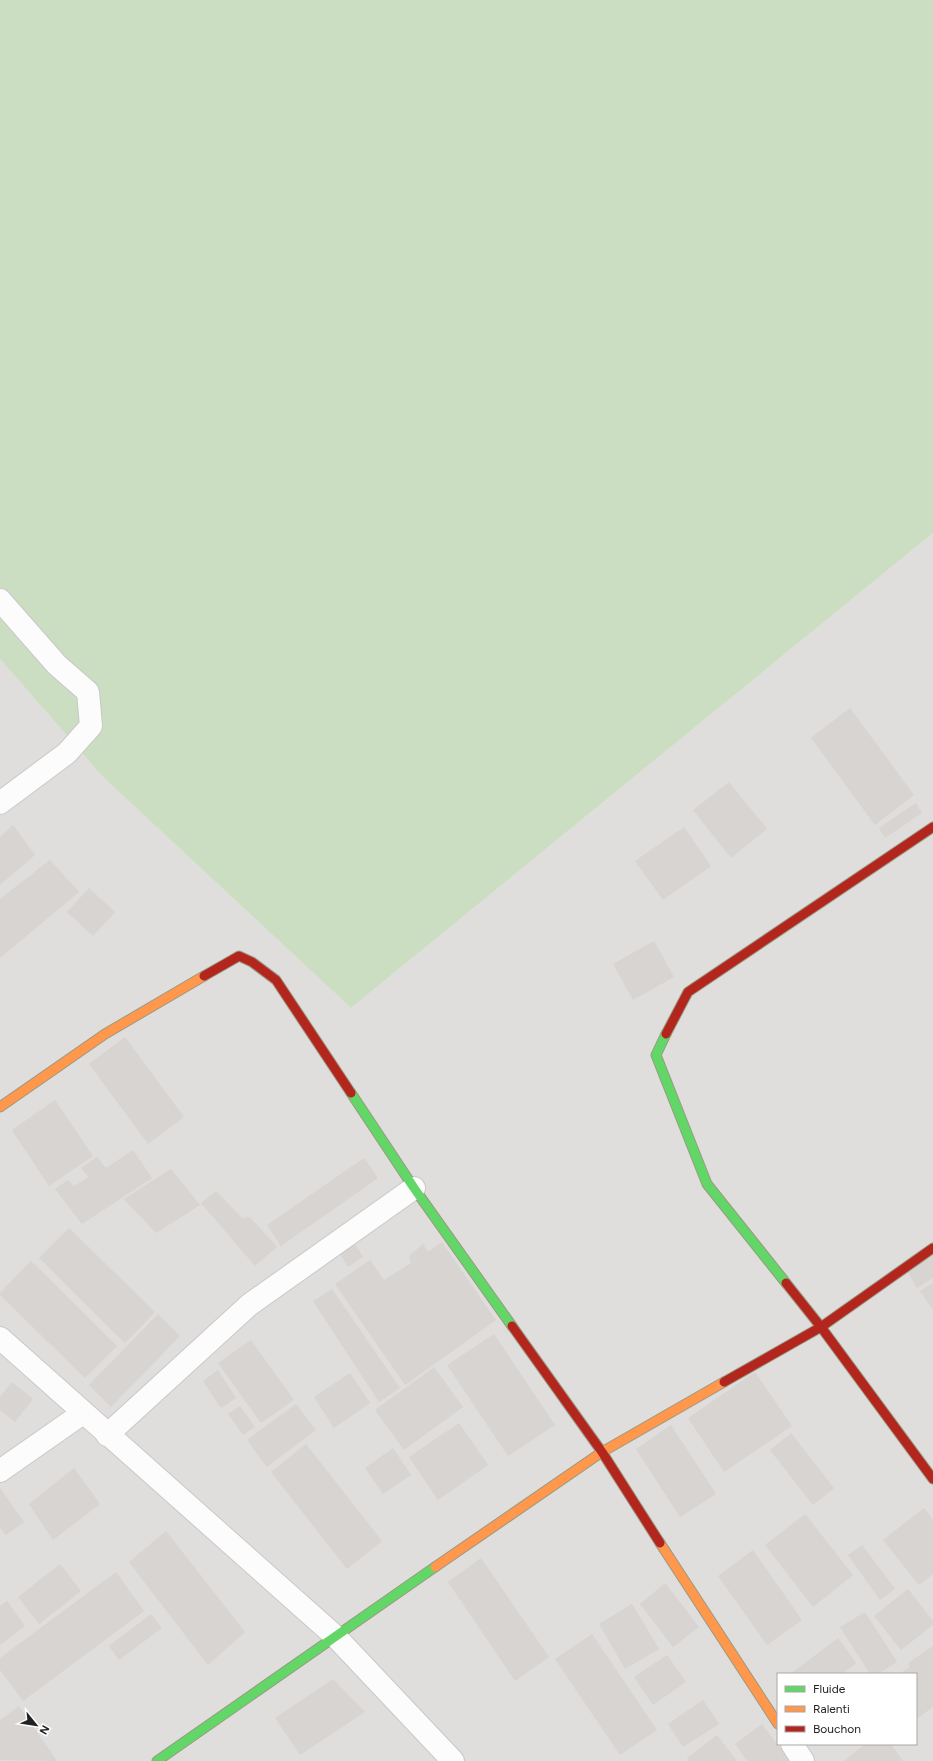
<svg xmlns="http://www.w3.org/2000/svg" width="933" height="1761" font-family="Figtree,sans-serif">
  <rect width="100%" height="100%" fill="#f0eeeb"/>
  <path fill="#dfdedc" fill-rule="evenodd" d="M933 533V1761H0V659L104 778 351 1008ZM778 1674H916V1744H778Z"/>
  <polygon fill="#cbdec1" points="0,0 933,0 933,533 351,1008 104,778 0,659"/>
  <g fill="#d7d4d2">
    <polygon points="850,708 914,795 875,825 811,738"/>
    <polygon points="729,782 767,829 731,858 693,810"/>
    <polygon points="916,803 922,813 885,838 879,828"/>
    <polygon points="13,825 35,855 0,885 0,837"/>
    <polygon points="684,827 711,866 663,900 635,861"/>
    <polygon points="50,860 79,892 0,958 0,899"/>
    <polygon points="89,888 115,912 93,936 67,912"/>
    <polygon points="654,941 674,977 633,1000 613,964"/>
    <polygon points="125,1037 184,1117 148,1144 89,1064"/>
    <polygon points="55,1100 93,1156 49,1186 12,1130"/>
    <polygon points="133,1150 152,1178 82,1224 55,1189 68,1180 74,1186 89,1177 81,1168 97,1157 106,1168"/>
    <polygon points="364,1158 378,1178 281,1246 267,1225"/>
    <polygon points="171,1169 200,1205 156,1233 124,1199"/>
    <polygon points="216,1191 242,1218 250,1217 277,1247 255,1266 201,1203"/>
    <polygon points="69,1228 155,1312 125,1343 39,1258"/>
    <polygon points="442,1242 496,1320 405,1385 335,1284 370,1260 384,1280 411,1263 409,1256 423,1244 428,1252"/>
    <polygon points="355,1244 363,1257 348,1267 340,1254"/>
    <polygon points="933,1252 933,1278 917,1288 906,1269"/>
    <polygon points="31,1261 117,1346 85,1378 0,1295 0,1293"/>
    <polygon points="933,1283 933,1310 920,1291"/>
    <polygon points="332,1289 400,1388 379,1402 313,1301"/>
    <polygon points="158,1314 180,1336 111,1407 89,1385"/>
    <polygon points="494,1334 555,1425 508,1456 447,1365"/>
    <polygon points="251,1340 294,1400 261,1423 218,1363"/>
    <polygon points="434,1367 463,1407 404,1450 375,1410"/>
    <polygon points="218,1370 236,1398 221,1408 203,1381"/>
    <polygon points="755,1372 792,1426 724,1472 688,1418"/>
    <polygon points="350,1373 370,1403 334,1428 314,1397"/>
    <polygon points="12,1382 33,1399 15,1422 0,1410 0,1397"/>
    <polygon points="296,1404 316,1430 267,1467 247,1440"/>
    <polygon points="240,1406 255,1427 243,1435 228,1414"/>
    <polygon points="459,1423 488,1465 438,1500 409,1457"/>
    <polygon points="671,1425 716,1494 680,1517 636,1449"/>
    <polygon points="791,1433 834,1488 813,1505 770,1450"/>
    <polygon points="306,1444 382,1541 347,1569 271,1472"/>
    <polygon points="393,1448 411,1475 383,1494 365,1468"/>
    <polygon points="74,1468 100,1504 53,1540 29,1504"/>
    <polygon points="0,1488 24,1522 6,1535 0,1528"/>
    <polygon points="924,1508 933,1520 933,1574 919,1585 883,1540"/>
    <polygon points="805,1514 853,1575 813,1607 765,1545"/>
    <polygon points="166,1531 245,1632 208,1665 129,1562"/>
    <polygon points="862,1545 895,1589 880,1600 848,1555"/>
    <polygon points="753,1550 802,1620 767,1645 718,1576"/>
    <polygon points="481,1558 549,1657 515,1681 448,1582"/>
    <polygon points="60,1564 81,1591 39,1624 18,1597"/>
    <polygon points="116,1572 144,1611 23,1701 0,1670 0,1658"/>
    <polygon points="665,1583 699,1627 673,1647 640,1604"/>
    <polygon points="908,1589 933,1621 933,1625 901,1650 874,1616"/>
    <polygon points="7,1601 25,1626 0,1645 0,1606"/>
    <polygon points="632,1604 659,1649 625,1669 599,1624"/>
    <polygon points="865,1612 897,1662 878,1674 870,1674 840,1627"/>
    <polygon points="151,1614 162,1628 119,1660 109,1646"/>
    <polygon points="592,1634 657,1730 620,1755 555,1659"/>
    <polygon points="838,1638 856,1663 842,1674 794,1674 793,1672"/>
    <polygon points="933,1646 933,1707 916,1719 916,1674 899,1674 910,1667 908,1663"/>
    <polygon points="667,1655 686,1682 653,1705 634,1677"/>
    <polygon points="333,1679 365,1712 300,1755 275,1718"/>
    <polygon points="703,1700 719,1724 683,1747 668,1724"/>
    <polygon points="19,1706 57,1761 0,1760 0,1720"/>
    <polygon points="762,1724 790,1761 747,1761 735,1744"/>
    <polygon points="717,1735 737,1761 689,1761 687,1758"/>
    <polygon points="865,1744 891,1744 903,1761 844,1761"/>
  </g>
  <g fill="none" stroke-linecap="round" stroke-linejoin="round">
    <g stroke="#c9c8c7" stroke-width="24">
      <g id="street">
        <polyline points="0,600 57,665 88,692 91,726 67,753 0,803"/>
        <polyline points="0,1338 335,1636 453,1761"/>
        <polyline points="107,1435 249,1305 414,1188"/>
        <polyline points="0,1471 83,1413"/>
        <polyline points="792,1744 803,1761"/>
      </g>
    </g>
    <g stroke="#999a82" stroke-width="11">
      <g id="fast">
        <polyline points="666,1034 656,1055 707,1184 786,1283"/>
        <polyline points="351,1093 414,1188 512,1326"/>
        <polyline points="157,1761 435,1567"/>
      </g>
    </g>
    <g stroke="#999a82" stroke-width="11">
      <g id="slow">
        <polyline points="0,1107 105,1034 204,976"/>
        <polyline points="660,1543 778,1724"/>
        <polyline points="435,1567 602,1452 724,1382"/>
      </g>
    </g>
    <g stroke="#999a82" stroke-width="11">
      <g id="jam">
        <polyline points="204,976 239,956 252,962 276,980 351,1093"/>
        <polyline points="666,1034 688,992 933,827"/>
        <polyline points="786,1283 821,1327 933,1479"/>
        <polyline points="512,1326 602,1452 660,1543"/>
        <polyline points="724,1382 821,1327 933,1248"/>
      </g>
    </g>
    <use href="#street" stroke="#fdfcfc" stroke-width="22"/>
    <use href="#fast" stroke="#63d668" stroke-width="9"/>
    <use href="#slow" stroke="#ff974d" stroke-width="9"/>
    <use href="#jam" stroke="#b3261e" stroke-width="9"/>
  </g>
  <rect x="777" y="1673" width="140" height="72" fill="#ffffff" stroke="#a7a7a7"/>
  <rect x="785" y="1686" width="20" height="6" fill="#63d668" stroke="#a7a7a7"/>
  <text x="813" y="1693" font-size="12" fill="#222222">Fluide</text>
  <rect x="785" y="1706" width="20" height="6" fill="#ff974d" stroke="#a7a7a7"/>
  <text x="813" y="1713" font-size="12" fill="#222222">Ralenti</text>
  <rect x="785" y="1726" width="20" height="6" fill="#b3261e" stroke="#a7a7a7"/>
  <text x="813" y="1733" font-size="12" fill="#222222">Bouchon</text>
  <g transform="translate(36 1725) rotate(120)" stroke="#ffffff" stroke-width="3" paint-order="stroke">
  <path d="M0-3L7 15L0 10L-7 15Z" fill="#222222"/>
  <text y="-6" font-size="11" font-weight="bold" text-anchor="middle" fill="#222222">N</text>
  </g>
</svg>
